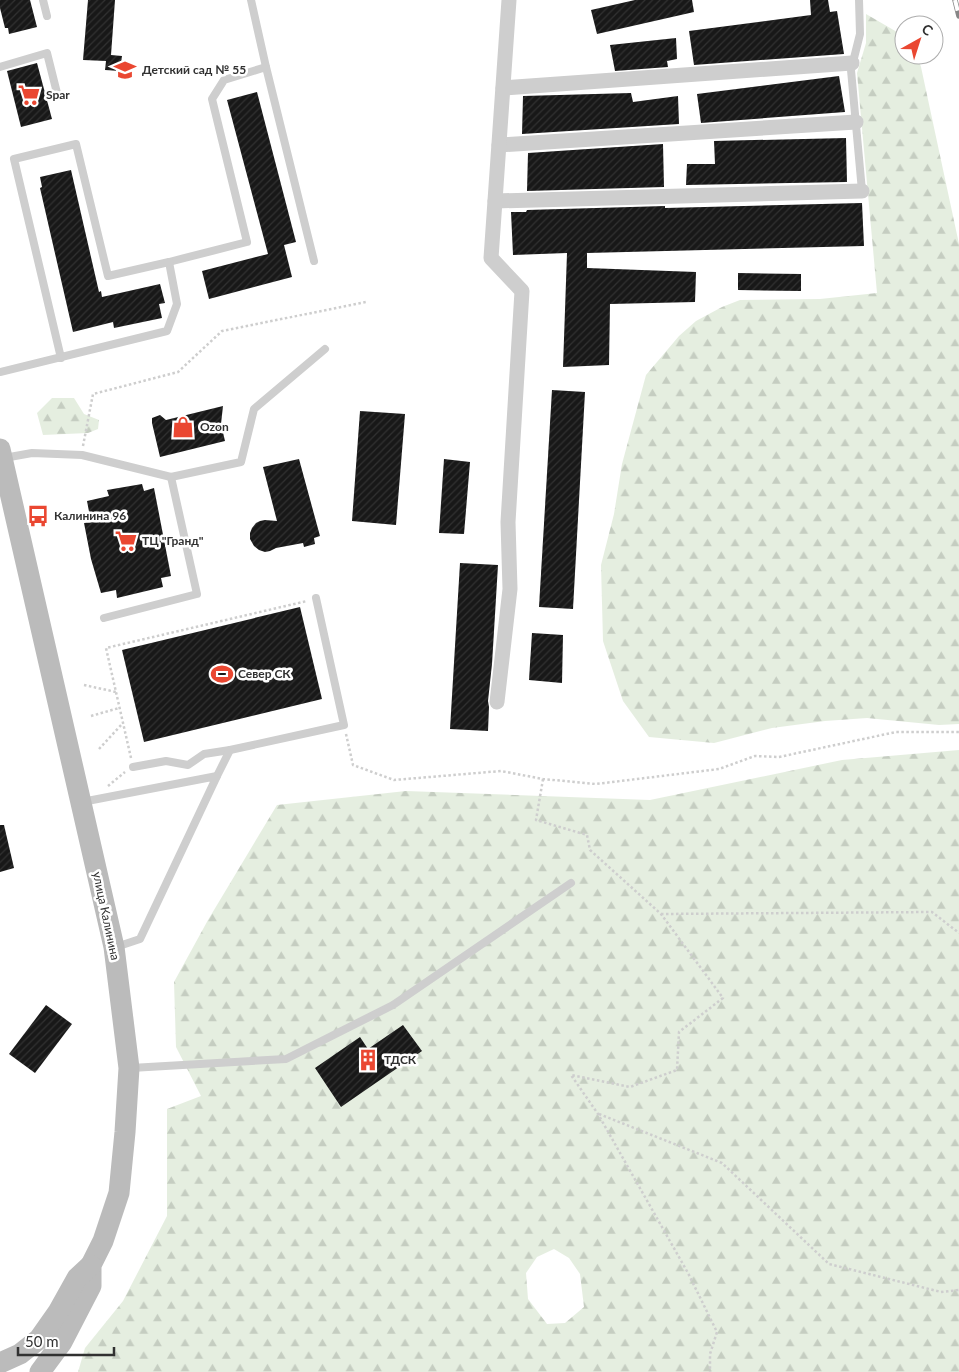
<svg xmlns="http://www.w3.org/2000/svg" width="959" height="1372" font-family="Lato,sans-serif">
  <defs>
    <pattern id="forest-firs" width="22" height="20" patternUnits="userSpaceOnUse" patternTransform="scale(1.25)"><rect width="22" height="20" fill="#e5eee0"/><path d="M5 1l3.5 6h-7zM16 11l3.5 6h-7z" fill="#c5cdc1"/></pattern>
    <pattern id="building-hatch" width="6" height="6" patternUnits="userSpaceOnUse" patternTransform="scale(1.25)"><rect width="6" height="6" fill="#181818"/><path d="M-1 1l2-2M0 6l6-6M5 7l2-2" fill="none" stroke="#313131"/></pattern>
  </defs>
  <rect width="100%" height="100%" fill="#fff"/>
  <g fill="url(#forest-firs)" fill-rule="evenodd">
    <polygon points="866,14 897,32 904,38 904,55 917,55 921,67 959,244 959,724 939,725 867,718 825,721 772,728 714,743 649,737 623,701 603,641 601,565 614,514 622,464 646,375 679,336 696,321 722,307 740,300 820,299 877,293 857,73 866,43"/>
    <polygon points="52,398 74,398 84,414 99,420 98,429 88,433 43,435 37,413"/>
    <path d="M959 750V1372H78L85 1348 123 1301 167 1216V1109L201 1096 176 1047 174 982 208 920 277 805 406 791 650 800 842 760ZM554 1249 569 1258 580 1274 584 1307 565 1323 547 1324 528 1299 526 1273 537 1257Z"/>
  </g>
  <g fill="url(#building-hatch)">
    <polygon points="0,0 30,0 37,27 9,34 8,28 5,28 0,8"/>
    <polygon points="88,0 115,0 111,55 122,56 120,71 105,70 106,61 83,60"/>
    <polygon points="635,0 692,0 694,12 597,34 591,10"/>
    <polygon points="810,0 828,0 830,12 837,11 844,54 694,65 689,31 811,15"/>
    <polygon points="676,38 677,59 667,61 668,67 615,71 610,45"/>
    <polygon points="37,63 52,119 21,127 7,71"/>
    <polygon points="839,76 845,112 701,123 697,94"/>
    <polygon points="257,92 296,242 284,245 292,277 209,299 202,271 268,254 227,100"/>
    <polygon points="631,93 633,102 678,96 679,124 522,134 523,96"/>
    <polygon points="846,138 847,182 686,185 687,164 715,164 714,141"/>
    <polygon points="663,144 664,187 527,191 528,153"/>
    <polygon points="71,170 99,292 101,291 102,297 160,284 165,303 159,304 162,318 114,328 113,322 73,332 40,188 42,187 40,177"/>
    <polygon points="862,203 864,246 587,253 587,268 696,272 695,302 610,304 609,365 563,367 567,253 513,255 511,212 526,212 527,210 665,206 665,208"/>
    <polygon points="738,273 801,274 801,291 738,290"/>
    <polygon points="552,390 585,392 573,609 539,607"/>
    <polygon points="223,406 221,424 225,441 160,457 152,423 152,418 160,415 166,420"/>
    <polygon points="360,411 405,414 396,525 352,521"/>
    <polygon points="299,459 320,536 314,538 315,544 304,547 303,543 276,548 270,551 265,552 259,550 254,546 250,539 250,533 252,528 256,523 260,521 265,520 277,521 263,467"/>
    <polygon points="444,459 470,462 464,534 439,533"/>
    <polygon points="142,484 144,491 154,488 171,576 161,578 163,587 117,598 116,590 101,593 91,559 84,523 91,522 87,501 109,496 107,490"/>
    <polygon points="460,563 498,565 492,664 488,701 489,707 488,731 450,729"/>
    <polygon points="300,607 322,699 144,742 122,650"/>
    <polygon points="532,633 563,635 562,683 529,680"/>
    <polygon points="0,825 4,825 14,868 0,872"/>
    <polygon points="46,1005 72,1024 35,1073 9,1054"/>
    <polygon points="403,1025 422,1051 341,1107 315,1068 360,1037 368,1049"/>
  </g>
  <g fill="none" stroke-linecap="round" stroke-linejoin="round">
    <g stroke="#cecece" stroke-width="2.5" stroke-dasharray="2.5 2.5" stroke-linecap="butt">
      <polyline points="83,446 93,394 178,372 222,331 366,302"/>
      <polyline points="84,685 116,692"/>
      <polyline points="91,716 119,708"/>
      <polyline points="346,734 353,765 394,780 501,771 543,779 596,784 719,769 755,756 779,757 896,732 959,732"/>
      <polyline points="99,749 123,723"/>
      <polyline points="131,758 106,648 307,601"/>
      <polyline points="543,779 536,820 587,835 590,850 661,914 723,998 679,1032 677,1070 630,1087 571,1075 598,1114 688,1273 717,1332 710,1354 710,1372"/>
      <polyline points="108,786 125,772"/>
      <polyline points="661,914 932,912 959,933"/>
      <polyline points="599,1114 722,1163 829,1264 941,1292 959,1290"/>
    </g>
    <g stroke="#cecece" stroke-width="8">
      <polyline points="43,0 47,16"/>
      <polyline points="251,0 266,67"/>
      <polyline points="859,0 860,34 851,70 862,191"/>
      <polyline points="0,67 47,53 58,97"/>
      <polyline points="169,262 247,242 212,99 224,80 266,67 314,261"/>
      <polyline points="0,372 167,331 177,304 169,262 108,276 76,144 14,159 61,358"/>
      <polyline points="4,458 32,453 82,455 171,477 241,462 254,409 325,349"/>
      <polyline points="104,618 197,594 171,477"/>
      <polyline points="133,767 166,761 188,765 204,754 230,750"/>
      <polyline points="217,776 230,750 344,725 316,598"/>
      <polyline points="82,802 217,776 140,939 116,947"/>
      <polyline points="131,1068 286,1059 393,1005 571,883"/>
    </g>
    <g stroke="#cecece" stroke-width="15">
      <polyline points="503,88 852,63"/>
      <polyline points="499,145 856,122"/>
      <polyline points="495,201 862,191"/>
      <polyline points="497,702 510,589 508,522 522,291 491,258 509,0"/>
    </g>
    <g stroke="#bbb" stroke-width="21">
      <polyline points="0,449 114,947 129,1068 125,1132 119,1193 103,1241 91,1265 91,1286 62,1342 40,1372"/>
      <polyline points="0,1363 20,1354 39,1339 58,1312 77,1278 91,1265"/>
    </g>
    <g stroke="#868686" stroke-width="5.5">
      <polyline id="rail" points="955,0 959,16"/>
    </g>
    <use href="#rail" stroke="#fff" stroke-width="4" stroke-dasharray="11" stroke-linecap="butt"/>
  </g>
  <defs>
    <g id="school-bare" transform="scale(1.725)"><path d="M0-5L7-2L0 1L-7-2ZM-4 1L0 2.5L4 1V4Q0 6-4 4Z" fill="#ea4731" stroke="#fff" stroke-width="2.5" paint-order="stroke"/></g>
    <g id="supermarket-bare" transform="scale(1.725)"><path d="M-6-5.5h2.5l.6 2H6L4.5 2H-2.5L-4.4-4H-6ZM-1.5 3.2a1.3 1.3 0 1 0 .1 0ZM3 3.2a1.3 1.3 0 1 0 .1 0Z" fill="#ea4731" stroke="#fff" stroke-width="2.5" paint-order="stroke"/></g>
    <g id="shop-bare" transform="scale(1.725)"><path d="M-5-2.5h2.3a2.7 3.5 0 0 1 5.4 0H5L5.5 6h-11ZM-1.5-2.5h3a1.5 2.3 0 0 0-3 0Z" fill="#ea4731" stroke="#fff" stroke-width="2.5" paint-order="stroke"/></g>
    <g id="bus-bare" transform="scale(1.725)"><path d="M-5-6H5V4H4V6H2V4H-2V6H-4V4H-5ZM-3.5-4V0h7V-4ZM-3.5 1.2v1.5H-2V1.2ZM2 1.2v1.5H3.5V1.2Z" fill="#ea4731" stroke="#fff" stroke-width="2.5" paint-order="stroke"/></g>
    <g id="stadium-bare" transform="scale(1.725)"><path d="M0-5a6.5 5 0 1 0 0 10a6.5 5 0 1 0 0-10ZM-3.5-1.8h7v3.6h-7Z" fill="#ea4731" stroke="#fff" stroke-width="2.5" paint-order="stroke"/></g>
    <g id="building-bare" transform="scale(1.725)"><path d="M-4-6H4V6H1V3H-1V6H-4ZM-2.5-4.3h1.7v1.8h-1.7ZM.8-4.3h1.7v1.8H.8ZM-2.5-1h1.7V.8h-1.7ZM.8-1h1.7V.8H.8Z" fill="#ea4731" stroke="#fff" stroke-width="2.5" paint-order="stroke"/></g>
  </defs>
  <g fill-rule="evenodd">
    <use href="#school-bare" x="125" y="70"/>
    <use href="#supermarket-bare" x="29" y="95"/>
    <use href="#shop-bare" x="183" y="427"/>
    <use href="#bus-bare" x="38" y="516"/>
    <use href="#supermarket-bare" x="126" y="541"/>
    <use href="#stadium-bare" x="222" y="674"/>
    <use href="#building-bare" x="368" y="1060"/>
  </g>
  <g text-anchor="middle" stroke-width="5" stroke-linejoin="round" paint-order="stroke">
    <g font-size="12" font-weight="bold" fill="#313131" stroke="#fff" text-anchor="start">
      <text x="142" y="74">Детский сад № 55</text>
      <text x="46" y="99">Spar</text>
      <text x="200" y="431">Ozon</text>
      <text x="54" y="520">Калинина 96</text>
      <text x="142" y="545">ТЦ "Гранд"</text>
      <text x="238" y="678">Север СК</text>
      <text x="384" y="1064">ТДСК</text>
    </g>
    <g font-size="12" fill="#313131" stroke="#fff">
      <text transform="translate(106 916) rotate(78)" y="4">улица Калинина</text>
    </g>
  </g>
  <g transform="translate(919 40) rotate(39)"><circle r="24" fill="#ffffff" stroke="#adadad"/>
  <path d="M0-4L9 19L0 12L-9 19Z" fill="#ea4731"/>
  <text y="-8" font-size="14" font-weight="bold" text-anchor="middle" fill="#313131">С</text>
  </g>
  <path d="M18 1347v8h96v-8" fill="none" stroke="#313131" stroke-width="2.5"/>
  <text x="25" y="1347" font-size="15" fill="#313131" stroke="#ffffff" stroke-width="4" paint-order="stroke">50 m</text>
</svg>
